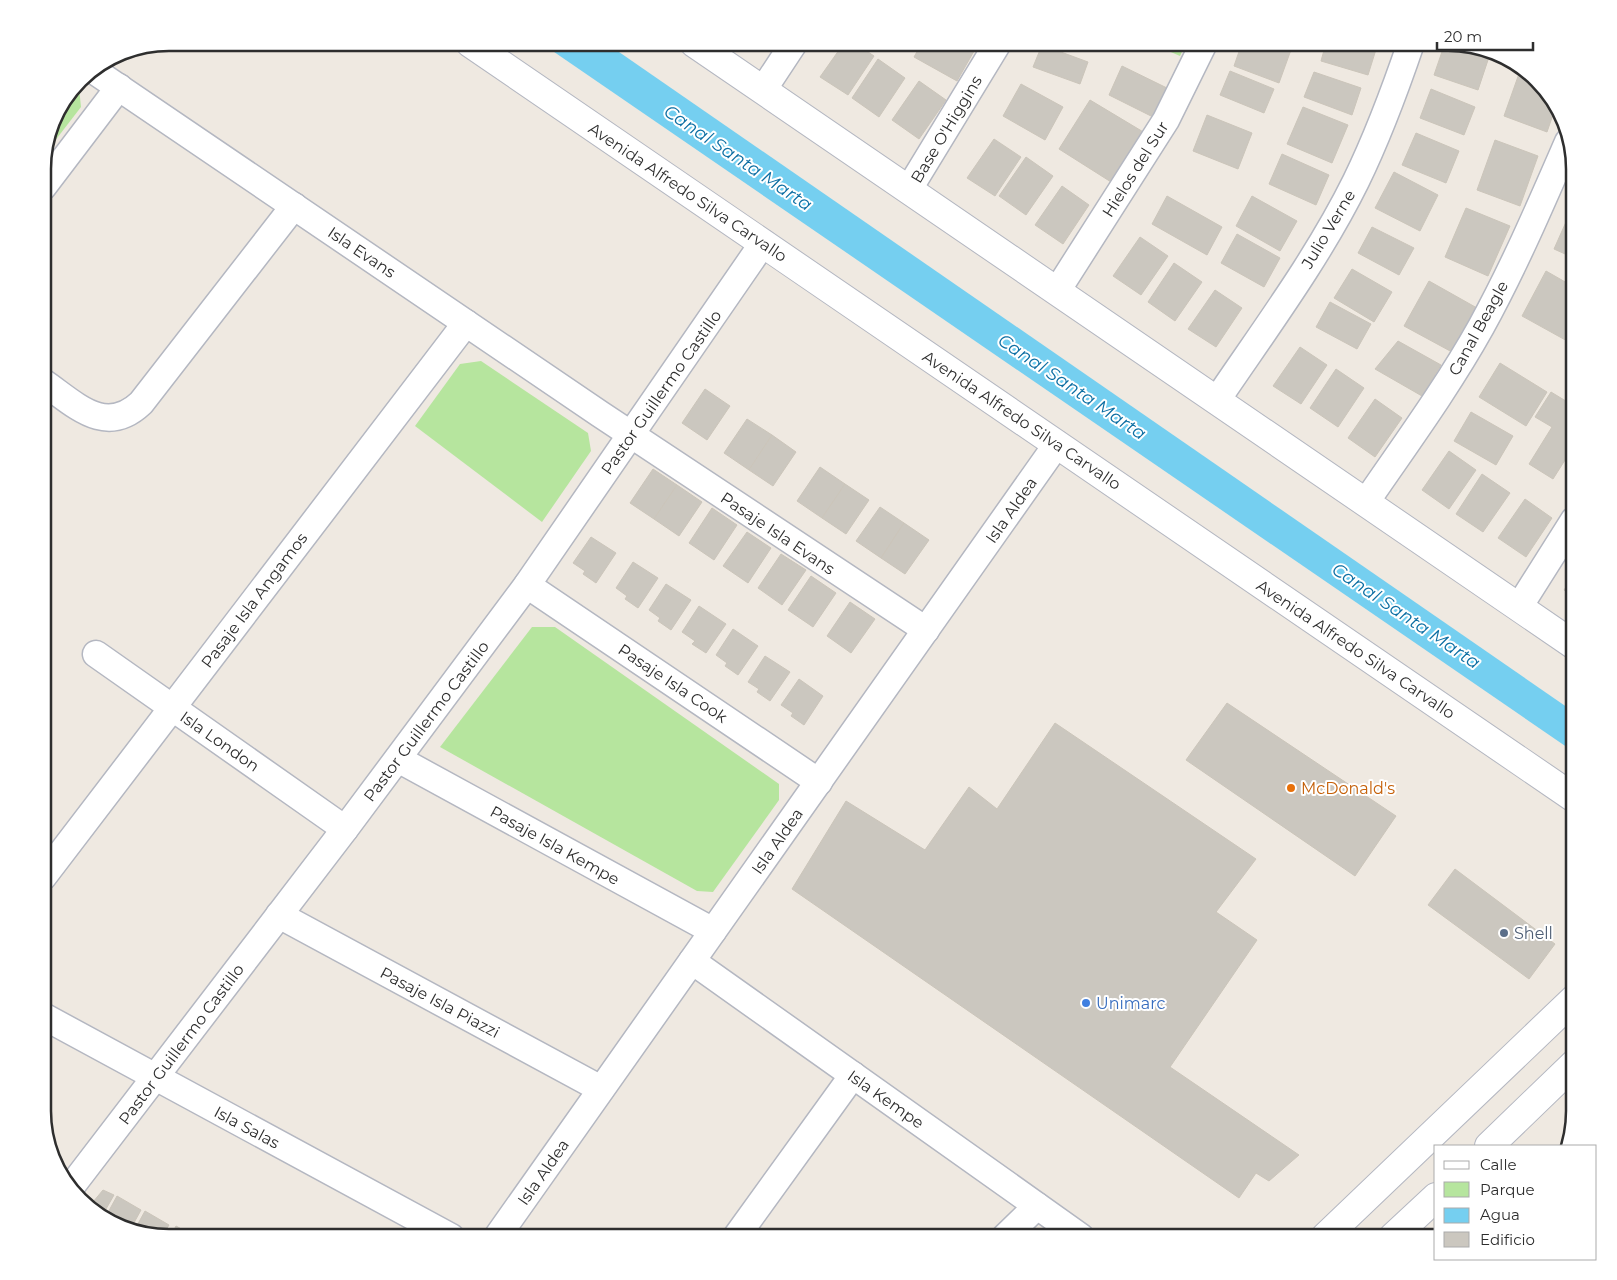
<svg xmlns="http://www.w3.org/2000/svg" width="1617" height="1280" font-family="Montserrat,sans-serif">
  <rect width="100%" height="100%" fill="#efe9e1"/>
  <g fill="#b6e59e">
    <polygon points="1150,43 1186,43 1180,56"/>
    <polygon points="76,86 79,88 81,107 44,155 56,113"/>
    <polygon points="481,361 588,433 591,451 542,522 415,426 460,364"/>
    <polygon points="532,627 555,627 779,784 779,800 713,892 697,891 440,747"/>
  </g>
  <polygon fill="#75cff0" points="541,43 606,43 1574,712 1574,752"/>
  <g fill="#cbc7bf" stroke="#cbc5ba">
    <polygon points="844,43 855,43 874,56 848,95 820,77"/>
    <polygon points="922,43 976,43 978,44 957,81 914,57"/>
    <polygon points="1242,43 1279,43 1292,47 1279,83 1234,66"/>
    <polygon points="1326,43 1378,43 1368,75 1321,61"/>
    <polygon points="1445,43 1489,57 1478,90 1434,75"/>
    <polygon points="1042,45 1088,62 1080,84 1033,67"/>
    <polygon points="878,59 905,78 879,117 852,98"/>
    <polygon points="1122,66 1169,89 1155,118 1109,95"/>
    <polygon points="1521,68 1531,74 1556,106 1547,132 1504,116"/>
    <polygon points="1230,71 1274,89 1264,113 1220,95"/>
    <polygon points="1314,72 1361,88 1352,115 1304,97"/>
    <polygon points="919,81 946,100 919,139 892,120"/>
    <polygon points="1021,84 1063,107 1045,140 1003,116"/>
    <polygon points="1431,89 1475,107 1464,135 1420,118"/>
    <polygon points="1090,100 1150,136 1119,187 1059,149"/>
    <polygon points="1303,107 1348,125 1332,163 1287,144"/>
    <polygon points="1207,115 1252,133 1238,169 1193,151"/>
    <polygon points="1416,133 1459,151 1446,183 1402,165"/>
    <polygon points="994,139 1021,157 995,196 967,178"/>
    <polygon points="1495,140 1538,156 1520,206 1477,190"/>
    <polygon points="1282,154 1329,175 1316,205 1269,184"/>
    <polygon points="1026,157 1053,176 1026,215 999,196"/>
    <polygon points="1394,172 1438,195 1420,231 1375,208"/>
    <polygon points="1062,186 1089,205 1063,244 1035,225"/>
    <polygon points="1167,196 1222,227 1207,255 1152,224"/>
    <polygon points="1252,196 1297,221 1280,251 1236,226"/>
    <polygon points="1574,204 1574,258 1554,249"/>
    <polygon points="1466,208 1510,226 1488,276 1445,257"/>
    <polygon points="1372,227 1414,248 1399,275 1358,253"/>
    <polygon points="1237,234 1280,258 1264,287 1221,263"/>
    <polygon points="1140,237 1168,256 1141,295 1113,276"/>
    <polygon points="1174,263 1202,282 1175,321 1148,302"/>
    <polygon points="1352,269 1392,292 1374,322 1334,298"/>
    <polygon points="1546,271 1574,287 1574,333 1569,342 1522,316"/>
    <polygon points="1429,281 1477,308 1452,352 1404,326"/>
    <polygon points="1215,290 1242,308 1216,347 1188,329"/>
    <polygon points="1330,302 1371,324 1357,349 1316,327"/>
    <polygon points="1398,341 1441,365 1422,396 1375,369"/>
    <polygon points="1300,347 1327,365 1301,404 1273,386"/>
    <polygon points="1500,363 1547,392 1526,426 1479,397"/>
    <polygon points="1336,369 1364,388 1338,427 1310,408"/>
    <polygon points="705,389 730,406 707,440 682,423"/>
    <polygon points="1551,392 1574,406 1574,449 1572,449 1553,479 1529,464 1552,427 1535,417"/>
    <polygon points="1375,399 1402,418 1375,457 1348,438"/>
    <polygon points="1471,412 1513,436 1496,465 1454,441"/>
    <polygon points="747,419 772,435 749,470 724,453"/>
    <polygon points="772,435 796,452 773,486 749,470"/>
    <polygon points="1449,451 1476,470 1449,509 1422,490"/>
    <polygon points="820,467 845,484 822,518 797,501"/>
    <polygon points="653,469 677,485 654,519 630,503"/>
    <polygon points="1482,474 1510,493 1483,532 1456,514"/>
    <polygon points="845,484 869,500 846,534 822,518"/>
    <polygon points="677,485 702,502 679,536 654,519"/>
    <polygon points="1525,499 1552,518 1526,557 1498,538"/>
    <polygon points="880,507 904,523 881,558 856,541"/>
    <polygon points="712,508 737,525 714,560 689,543"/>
    <polygon points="904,523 929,540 905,574 881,558"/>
    <polygon points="747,532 771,548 748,583 723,566"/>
    <polygon points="591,537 616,553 596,583 583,574 585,571 573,563"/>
    <polygon points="781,554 806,570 782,605 758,588"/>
    <polygon points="633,562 658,578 638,608 625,599 627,596 616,588"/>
    <polygon points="1574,575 1574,598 1564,590"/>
    <polygon points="811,576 836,593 813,627 788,610"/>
    <polygon points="666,584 691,600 671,630 658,621 660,618 649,610"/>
    <polygon points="850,602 875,619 851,653 827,636"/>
    <polygon points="699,606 726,624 706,653 692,644 695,641 682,632"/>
    <polygon points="733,629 758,646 738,675 725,666 727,663 716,655"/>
    <polygon points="765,656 790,672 770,701 757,692 759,689 748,682"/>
    <polygon points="799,679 823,696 804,725 791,716 793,713 781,705"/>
    <polygon points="1227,703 1396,816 1355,876 1186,760"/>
    <polygon points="1055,723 1256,859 1216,912 1257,940 1170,1067 1299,1155 1269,1181 1256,1173 1239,1198 792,889 846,801 925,850 969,787 997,809"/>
    <polygon points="1455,869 1555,944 1529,979 1428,905"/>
    <polygon points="103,1190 114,1195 102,1216 88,1208"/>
    <polygon points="117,1196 141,1210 130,1230 121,1228 105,1218"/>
    <polygon points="145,1211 169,1225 162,1236 134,1231"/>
    <polygon points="176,1226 196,1237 170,1237"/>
  </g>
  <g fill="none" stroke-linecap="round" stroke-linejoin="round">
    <g stroke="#b4b7c1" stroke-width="29">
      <g id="street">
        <polyline points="93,70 600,414 926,630"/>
        <polyline points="763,90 794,43"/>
        <polyline points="43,187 119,87"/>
        <polyline points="909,189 998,43"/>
        <polyline points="1057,291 1166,120 1204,43"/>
        <path d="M43 382C75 404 105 437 141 403L294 206"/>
        <path d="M1217 400C1265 329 1318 258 1356 181 1378 136 1395 90 1411 43"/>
        <path d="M1366 502C1405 445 1447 388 1481 327 1514 267 1541 204 1568 142"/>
        <polyline points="527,585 819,782"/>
        <polyline points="1519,607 1574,520"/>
        <polyline points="96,654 345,829"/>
        <polyline points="398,759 713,931"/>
        <polyline points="43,877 466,323"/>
        <polyline points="279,915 601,1089"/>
        <polyline points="692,961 1081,1237"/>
        <polyline points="43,1016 451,1237"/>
        <polyline points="71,1187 345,829 527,585 763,243"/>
        <polyline points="497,1237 1057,444"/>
        <polyline points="736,1237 853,1075"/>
        <polyline points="1005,1237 1037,1206"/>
      </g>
    </g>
    <g stroke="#b4b7c1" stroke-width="30">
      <g id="secondary">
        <polyline points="470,43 1574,798"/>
        <polyline points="694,43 1574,645"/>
        <polyline points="1489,1146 1574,1064"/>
        <polyline points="1325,1237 1574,999"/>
        <polyline points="1393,1237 1436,1197"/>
      </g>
    </g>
    <use href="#street" stroke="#fff" stroke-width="26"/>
    <use href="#secondary" stroke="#fff" stroke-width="28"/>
  </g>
  <circle fill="#e8710a" stroke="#fff" stroke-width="2" cx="1291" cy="788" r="5"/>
  <circle fill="#5c6f8a" stroke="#fff" stroke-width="2" cx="1504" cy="933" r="5"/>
  <circle fill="#3f7fe0" stroke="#fff" stroke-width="2" cx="1086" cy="1003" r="5"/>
  <g text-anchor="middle" stroke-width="4" stroke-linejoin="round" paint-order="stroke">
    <g font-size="16" fill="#2e2e2e" stroke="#fff">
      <text transform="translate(946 129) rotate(-59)" y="6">Base O'Higgins</text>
      <text transform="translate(1135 169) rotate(-58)" y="6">Hielos del Sur</text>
      <text transform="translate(688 192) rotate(34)" y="6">Avenida Alfredo Silva Carvallo</text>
      <text transform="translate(1328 229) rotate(-59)" y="6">Julio Verne</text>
      <text transform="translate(362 252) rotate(34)" y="6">Isla Evans</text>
      <text transform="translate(1478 328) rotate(-61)" y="6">Canal Beagle</text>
      <text transform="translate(661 392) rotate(-55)" y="6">Pastor Guillermo Castillo</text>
      <text transform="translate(1022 420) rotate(34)" y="6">Avenida Alfredo Silva Carvallo</text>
      <text transform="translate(1011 510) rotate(-55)" y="6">Isla Aldea</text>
      <text transform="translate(778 533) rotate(34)" y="6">Pasaje Isla Evans</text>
      <text transform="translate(254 600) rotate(-53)" y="6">Pasaje Isla Angamos</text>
      <text transform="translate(1356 649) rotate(34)" y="6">Avenida Alfredo Silva Carvallo</text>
      <text transform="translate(673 683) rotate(34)" y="6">Pasaje Isla Cook</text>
      <text transform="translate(426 721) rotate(-53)" y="6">Pastor Guillermo Castillo</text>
      <text transform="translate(220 741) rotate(35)" y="6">Isla London</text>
      <text transform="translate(777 841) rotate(-55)" y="6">Isla Aldea</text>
      <text transform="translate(555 845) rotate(29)" y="6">Pasaje Isla Kempe</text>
      <text transform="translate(440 1002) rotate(28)" y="6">Pasaje Isla Piazzi</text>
      <text transform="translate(181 1044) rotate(-53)" y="6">Pastor Guillermo Castillo</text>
      <text transform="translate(886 1099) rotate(35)" y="6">Isla Kempe</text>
      <text transform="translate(247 1127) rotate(28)" y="6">Isla Salas</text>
      <text transform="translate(543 1172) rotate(-55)" y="6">Isla Aldea</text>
    </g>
    <g font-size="16" fill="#c56008" stroke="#fff" text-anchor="start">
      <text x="1301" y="794">McDonald's</text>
    </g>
    <g font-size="16" fill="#4e5e75" stroke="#fff" text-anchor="start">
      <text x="1514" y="939">Shell</text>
    </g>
    <g font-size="16" fill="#366cbe" stroke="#fff" text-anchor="start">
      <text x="1096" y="1009">Unimarc</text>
    </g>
    <g font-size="18" font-style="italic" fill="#0d6fa3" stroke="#fff">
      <text transform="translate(738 158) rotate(34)" y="6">Canal Santa Marta</text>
      <text transform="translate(1072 387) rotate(34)" y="6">Canal Santa Marta</text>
      <text transform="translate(1406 616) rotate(34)" y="6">Canal Santa Marta</text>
    </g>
  </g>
  <path d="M0 0H1617V1280H0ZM169 51H1448A118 118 0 0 1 1566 169V1111A118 118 0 0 1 1448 1229H169A118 118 0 0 1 51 1111V169A118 118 0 0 1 169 51Z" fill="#fff" fill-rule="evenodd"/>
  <path fill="none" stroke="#2e2e2e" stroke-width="2.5" d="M169 51H1448A118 118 0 0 1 1566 169V1111A118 118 0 0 1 1448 1229H169A118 118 0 0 1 51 1111V169A118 118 0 0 1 169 51Z"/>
  <rect x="1434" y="1145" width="162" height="115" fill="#ffffff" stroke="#ababab"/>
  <rect x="1444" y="1161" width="25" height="8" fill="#ffffff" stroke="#ababab"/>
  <text x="1480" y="1170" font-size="15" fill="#2e2e2e">Calle</text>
  <rect x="1444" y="1182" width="25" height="15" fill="#b6e59e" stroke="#ababab"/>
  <text x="1480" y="1195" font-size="15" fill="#2e2e2e">Parque</text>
  <rect x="1444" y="1208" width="25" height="15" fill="#75cff0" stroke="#ababab"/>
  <text x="1480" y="1220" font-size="15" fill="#2e2e2e">Agua</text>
  <rect x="1444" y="1232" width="25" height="15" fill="#cbc7bf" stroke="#ababab"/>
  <text x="1480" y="1245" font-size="15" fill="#2e2e2e">Edificio</text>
  <path d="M1437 42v8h96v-8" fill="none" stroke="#2e2e2e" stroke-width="2.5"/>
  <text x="1444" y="42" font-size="15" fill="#2e2e2e" stroke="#ffffff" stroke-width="4" paint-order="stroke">20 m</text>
</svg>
